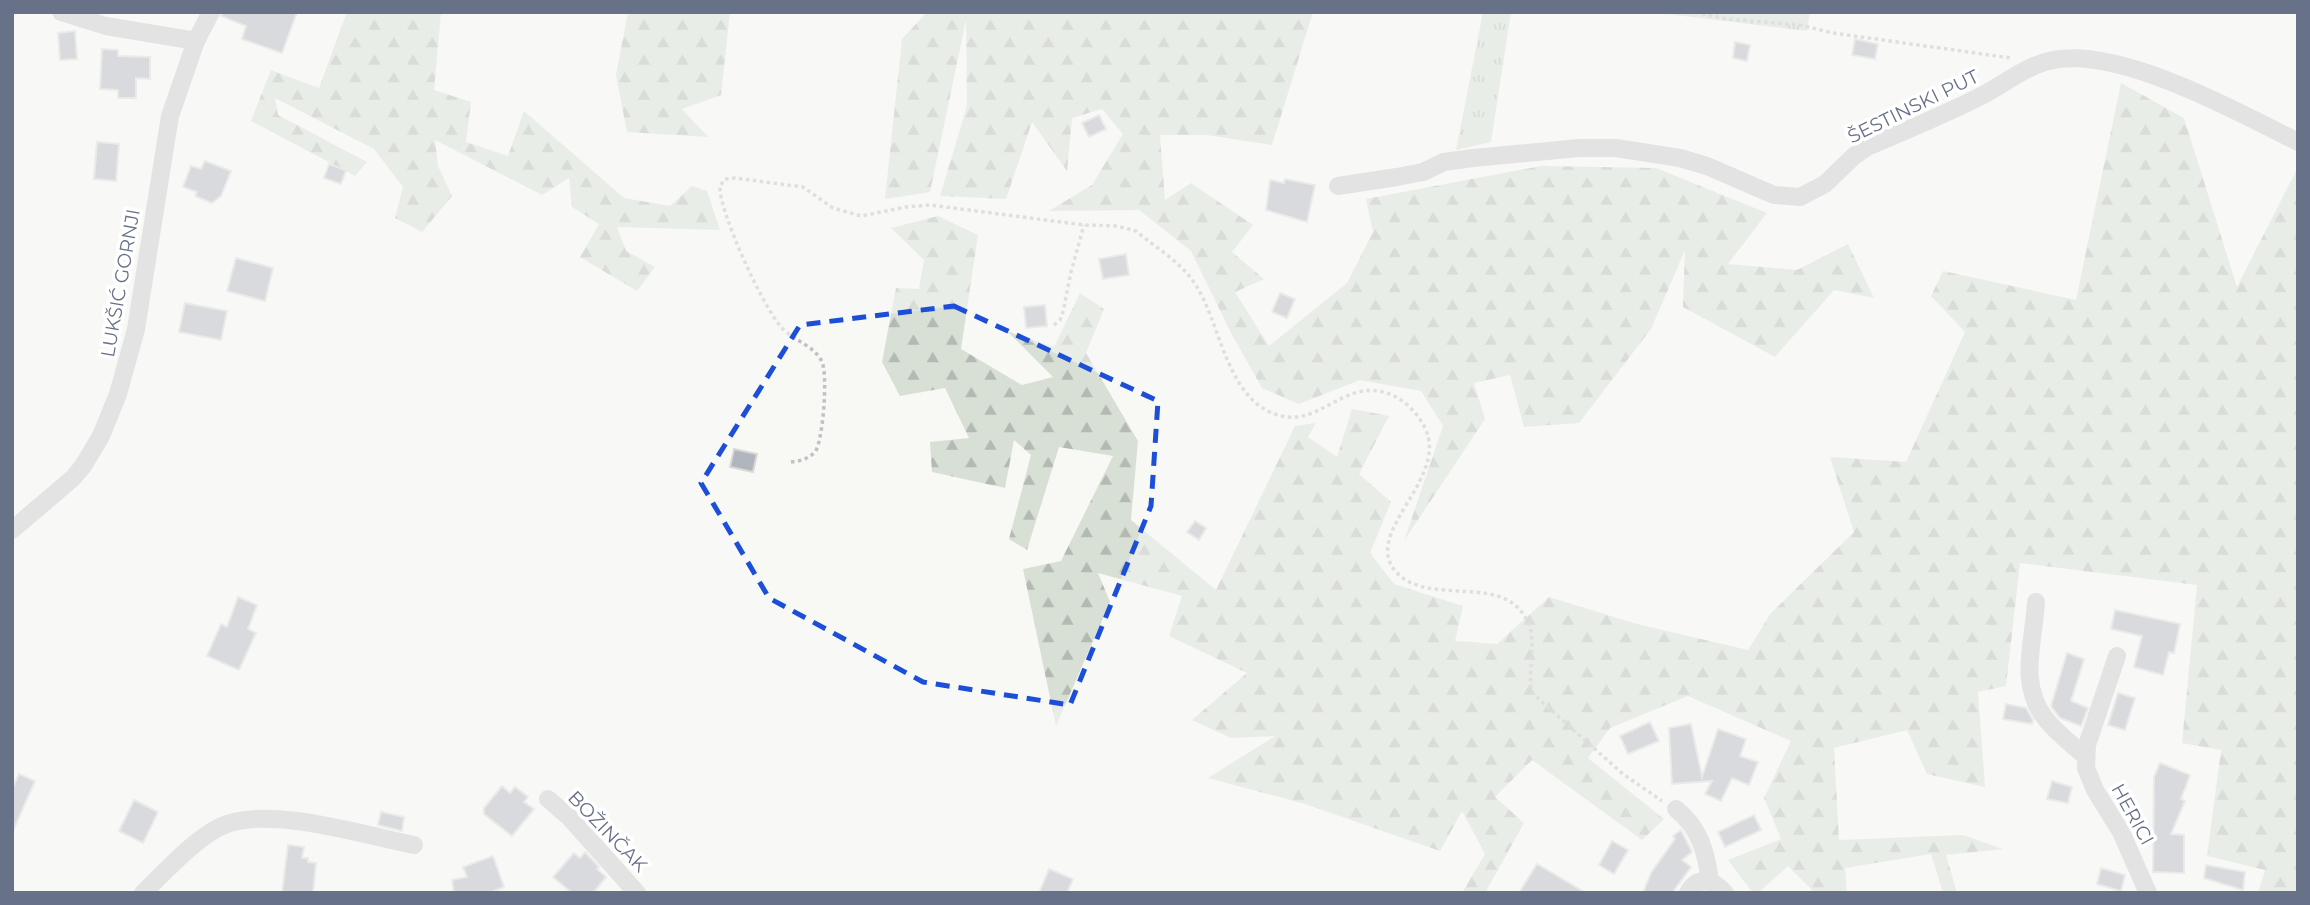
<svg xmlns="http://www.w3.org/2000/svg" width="2310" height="905" font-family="Montserrat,sans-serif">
  <defs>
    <pattern id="grass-tufts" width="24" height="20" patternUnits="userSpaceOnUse" patternTransform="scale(1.75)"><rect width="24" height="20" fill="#d8e0d6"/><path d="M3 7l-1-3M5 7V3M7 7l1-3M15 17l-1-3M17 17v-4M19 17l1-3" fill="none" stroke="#b3bab3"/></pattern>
    <pattern id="forest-firs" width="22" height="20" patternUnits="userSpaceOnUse" patternTransform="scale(1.75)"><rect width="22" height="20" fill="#d8e0d6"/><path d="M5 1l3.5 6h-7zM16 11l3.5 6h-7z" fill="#b3bab3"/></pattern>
  </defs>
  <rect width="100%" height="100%" fill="#f8f8f5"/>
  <g fill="url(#grass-tufts)">
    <polygon points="1483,12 1511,12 1491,142 1456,150"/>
    <polygon points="1651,12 1810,12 1807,31"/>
  </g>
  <g fill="url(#forest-firs)">
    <polygon points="347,12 441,13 434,90 471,102 466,142 508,156 524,111 624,198 670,206 692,186 707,191 720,230 617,227 626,251 655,267 637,291 580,257 599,224 572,207 569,178 542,195 435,140 438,166 452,196 422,232 395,218 403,187 374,149 275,98 278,115 367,162 355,176 251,121 271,70 319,88"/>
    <polygon points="628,12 730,12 721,95 682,109 708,137 627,132 616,75"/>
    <polygon points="927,12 1313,12 1272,145 1207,135 1160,135 1165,200 1191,183 1253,225 1232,252 1264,279 1235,292 1269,346 1347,283 1373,232 1366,199 1541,166 1656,168 1767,213 1728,264 1797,270 1848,244 1874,298 1834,290 1775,357 1683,307 1685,250 1651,329 1579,423 1524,427 1510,375 1474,383 1485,419 1404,541 1443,426 1421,391 1360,380 1299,404 1262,388 1232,335 1191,251 1139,210 1049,211 1092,185 1123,134 1102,109 1072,118 1067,171 1032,122 1006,199 940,196 967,106 966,20 930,192 885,199 902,39"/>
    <polygon points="2121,83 2184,118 2237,287 2296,171 2298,172 2298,893 2258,893 2265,870 2207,856 2221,750 2182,743 2197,585 2020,563 2006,686 1978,692 1985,787 1927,774 1907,730 1834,748 1839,840 1963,835 2003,849 1946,855 1957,893 1943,893 1931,854 1845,868 1847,893 1815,893 1788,866 1758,893 1753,893 1728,860 1781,839 1764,798 1791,741 1688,696 1610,728 1588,758 1664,819 1642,840 1532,760 1495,797 1524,823 1485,893 1462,893 1485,854 1462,811 1440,851 1305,804 1208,778 1275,736 1231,738 1192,720 1247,673 1169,636 1182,596 1098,573 1110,602 1056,726 1023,569 1061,561 1113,456 1059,447 1027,550 1009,539 1031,455 1014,440 1005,488 932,472 930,442 969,438 945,388 900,396 882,362 896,288 919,289 924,260 891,228 938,216 978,235 961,349 1022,385 1053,377 1007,331 1054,347 1080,293 1104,309 1086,353 1138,441 1131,520 1216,590 1295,426 1316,423 1308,437 1337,457 1352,409 1389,416 1359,474 1391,502 1370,553 1394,584 1463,606 1455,641 1497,644 1549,597 1637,624 1748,650 1771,613 1854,532 1830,457 1906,462 1965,332 1931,296 1943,271 2076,300"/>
  </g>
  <g fill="#b1b5be" stroke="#d9dad8" stroke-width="2">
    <polygon points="222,12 297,12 282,53 242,39 246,26 221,16"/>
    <polygon points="75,31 77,59 60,60 58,33"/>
    <polygon points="1855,39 1878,44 1875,59 1852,55"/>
    <polygon points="1735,42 1750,45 1747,61 1733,58"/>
    <polygon points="102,49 118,50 118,56 150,57 150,79 136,78 136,98 118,98 118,90 100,89"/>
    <polygon points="1099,115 1106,129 1089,137 1082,123"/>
    <polygon points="97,142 119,144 116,181 94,179"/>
    <polygon points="205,161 231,171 221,196 212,203 195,196 197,192 183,187 191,166 201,169"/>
    <polygon points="329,164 346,170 341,184 324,178"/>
    <polygon points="1285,179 1315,185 1307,222 1266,210 1270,180 1284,183"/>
    <polygon points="1126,254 1129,275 1103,279 1099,259"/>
    <polygon points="236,258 273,268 265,301 227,291"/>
    <polygon points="1280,293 1295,299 1287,318 1272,312"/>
    <polygon points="185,303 227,311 221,340 179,332"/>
    <polygon points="1045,305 1047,326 1026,328 1024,307"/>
    <polygon points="734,449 757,454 753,472 730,467"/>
    <polygon points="1195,521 1206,528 1199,540 1187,532"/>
    <polygon points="238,597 257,605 248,629 256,633 239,670 207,656 221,624 227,627"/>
    <polygon points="2115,610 2180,624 2174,653 2169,652 2163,675 2134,667 2142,636 2111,629"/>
    <polygon points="2067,653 2084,659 2071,701 2088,708 2081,726 2060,718 2051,706"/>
    <polygon points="2118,693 2135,698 2125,730 2108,725"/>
    <polygon points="2006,704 2026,708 2033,720 2032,724 2003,719"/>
    <polygon points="1650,722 1659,741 1628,754 1620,736"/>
    <polygon points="1691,724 1702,777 1718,729 1746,739 1740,756 1758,762 1749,785 1732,778 1721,801 1705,794 1712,781 1672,784 1669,728"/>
    <polygon points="2160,763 2190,775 2181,799 2185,801 2171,834 2184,835 2184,873 2153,872 2154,777"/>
    <polygon points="19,774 35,781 12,833 12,789"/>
    <polygon points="2052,781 2072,787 2068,803 2047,799"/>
    <polygon points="502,786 510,793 515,787 528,797 524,802 534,809 512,836 484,814 484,808"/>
    <polygon points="134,800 158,812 143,843 119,831"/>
    <polygon points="381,812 404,817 402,831 378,825"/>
    <polygon points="1754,815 1761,830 1725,847 1718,832"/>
    <polygon points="1681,830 1692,852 1682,860 1691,867 1672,893 1643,893 1651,873 1675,839 1673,836"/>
    <polygon points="1612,841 1628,850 1614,874 1599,865"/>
    <polygon points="288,845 304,847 302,858 308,858 308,862 316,863 313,893 282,893"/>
    <polygon points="585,852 599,867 597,869 606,877 593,893 572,893 553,877 574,853 580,858"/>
    <polygon points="493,856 504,887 489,893 454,893 452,880 467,877 463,867"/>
    <polygon points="1537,864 1586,893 1519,893"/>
    <polygon points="2206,865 2245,872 2243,890 2204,878"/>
    <polygon points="2101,868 2125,875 2121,891 2097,884"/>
    <polygon points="1049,869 1073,879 1067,893 1039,893"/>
  </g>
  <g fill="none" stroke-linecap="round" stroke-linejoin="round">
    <g stroke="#c0c1c4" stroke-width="3.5" stroke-dasharray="3.5 3.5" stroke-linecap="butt">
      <polyline points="1695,12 1727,19 1800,25 1833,33 2011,58"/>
      <polyline points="1054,325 1060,320 1063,312 1071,272 1084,225"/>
      <path d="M791 462C800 461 808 459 815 452 823 442 828 375 822 362 816 347 793 340 782 328 764 309 718 210 720 186L725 179 735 178 803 187 833 208 861 216 906 207 930 205 1084 225 1117 226 1136 231C1156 248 1180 261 1195 284 1220 321 1225 393 1272 413 1319 433 1343 374 1392 395 1406 401 1418 414 1425 428 1450 480 1359 533 1397 573 1431 608 1508 570 1529 625 1537 647 1527 670 1532 693L1623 774 1662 801"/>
    </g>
    <g stroke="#c9cbcf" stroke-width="18">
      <polyline points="61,12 106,26 196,41"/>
      <path d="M1338 186 1397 177 1423 172 1444 162 1473 158 1579 148H1616L1680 158 1707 166 1774 195 1800 197 1825 184 1854 156 1867 147C1904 131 1942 116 1979 97 2000 87 2026 66 2049 61 2116 44 2238 112 2298 142"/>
      <polyline points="12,530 73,478 83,466 101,436 118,394 136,329 170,116 196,41 211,12"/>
      <path d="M2036 602C2034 641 2018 684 2045 718 2056 733 2072 744 2085 756"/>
      <polyline points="2117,656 2087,745 2086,768 2095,790 2121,832 2148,893"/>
      <polyline points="548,799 569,817 637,893"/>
      <path d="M1676 809C1700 828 1706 852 1710 881"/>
      <path d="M143 893C165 872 194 839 222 826 268 805 363 835 414 845"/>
      <path d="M1688 893C1697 876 1713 879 1725 893"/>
    </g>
  </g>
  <path d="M0 0H2310V905H0ZM954 306 1158 401 1151 506 1070 705 923 682 769 598 701 483 800 325Z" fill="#f8f8f5" fill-opacity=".55" fill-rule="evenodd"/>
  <path fill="none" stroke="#1d4ed8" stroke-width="5" stroke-dasharray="14 9" stroke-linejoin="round" d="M954 306 1158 401 1151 506 1070 705 923 682 769 598 701 483 800 325Z"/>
  <g text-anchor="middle" stroke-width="7" stroke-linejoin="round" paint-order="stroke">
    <g font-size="19" fill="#677187" stroke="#fff">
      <text transform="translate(1913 106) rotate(-26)" y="7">ŠESTINSKI PUT</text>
      <text transform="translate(120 283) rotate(-80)" y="7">LUKŠIĆ GORNJI</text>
      <text transform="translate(2133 814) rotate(61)" y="7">HERICI</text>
      <text transform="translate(608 831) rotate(46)" y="7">BOŽINČAK</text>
    </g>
  </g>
  <rect width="2310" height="905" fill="none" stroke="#677187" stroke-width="28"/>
</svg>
